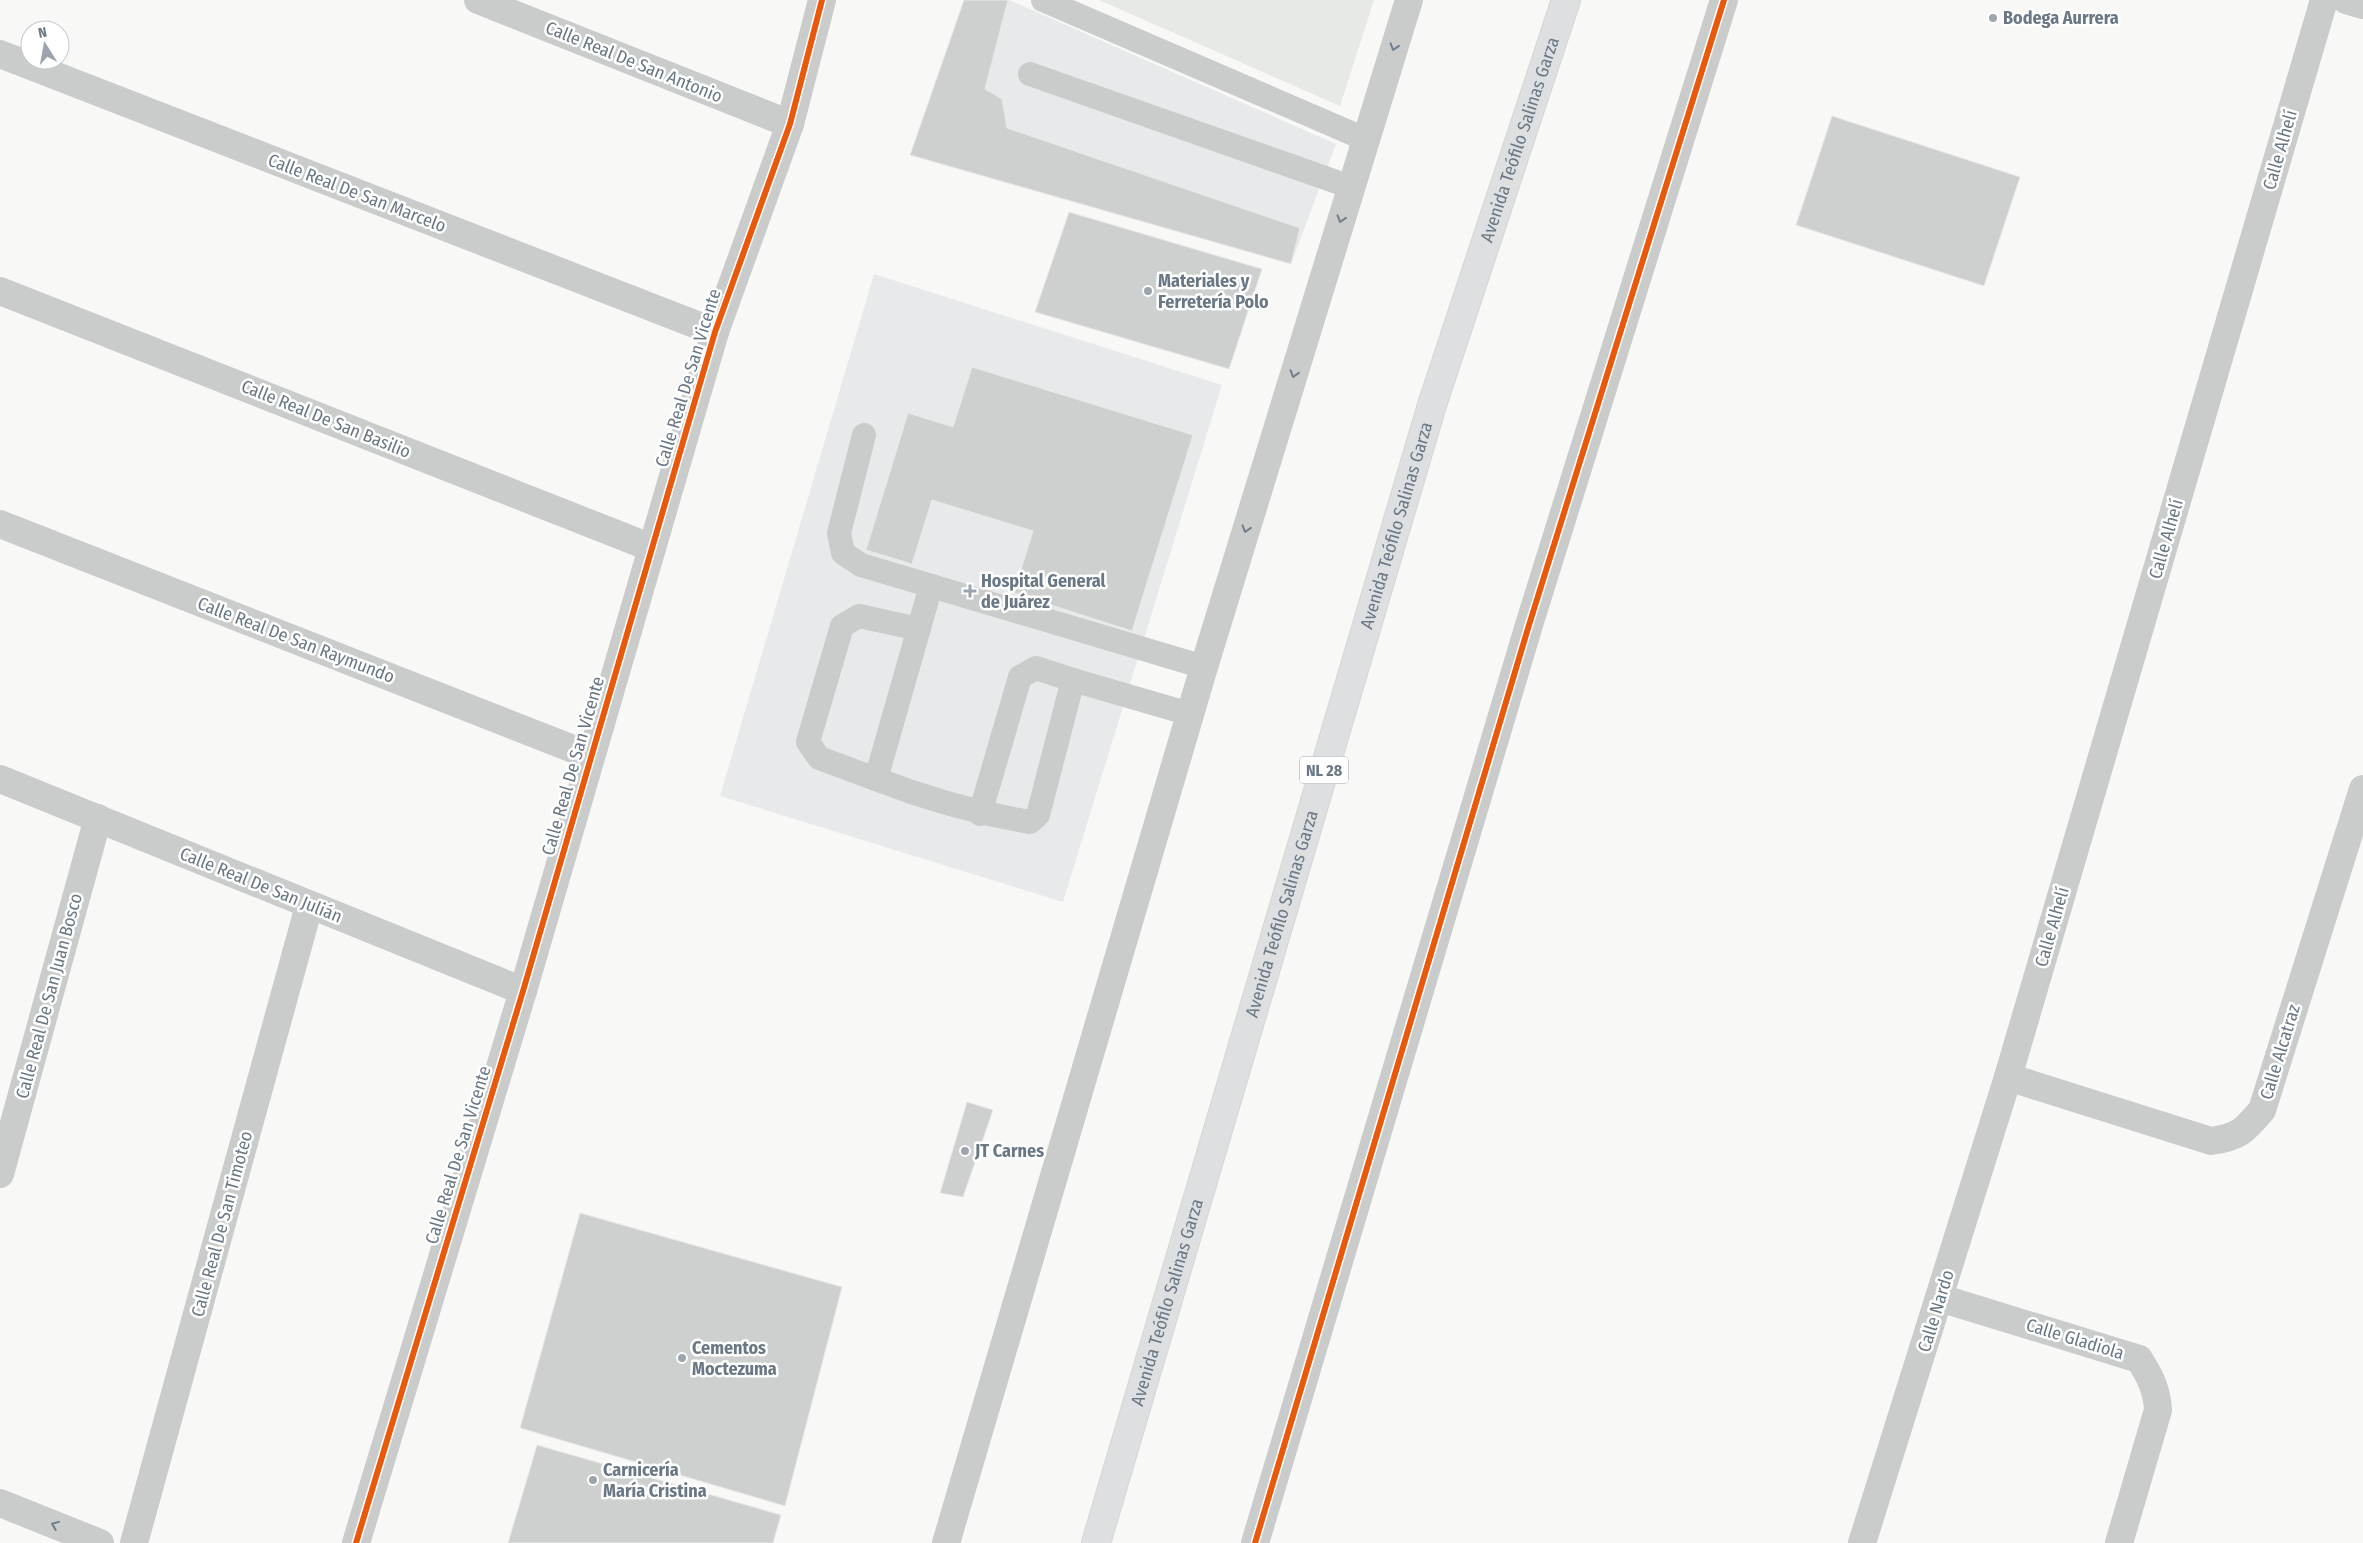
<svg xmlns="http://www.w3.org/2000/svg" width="2363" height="1543" font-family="'Fira Sans Condensed',sans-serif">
  <rect width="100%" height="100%" fill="#f8f8f7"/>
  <g fill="#e8e9ea">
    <polygon points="966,0 1009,0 1336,144 1291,264 923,156"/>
    <polygon points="874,274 1222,385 1063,902 720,796"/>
  </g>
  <polygon fill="#e6e9e5" points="1099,0 1374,0 1340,106"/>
  <g fill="#ced0d0" stroke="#e8e8e6">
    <polygon points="964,0 1008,0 985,89 1002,99 1007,128 1300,228 1291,264 910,155"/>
    <polygon points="1832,116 2020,177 1984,286 1796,225"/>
    <polygon points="1069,212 1262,269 1229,369 1035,312"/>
    <polygon points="972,367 1193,435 1132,631 1014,593 1033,531 932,500 912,564 866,550 908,413 953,427"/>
    <polygon points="967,1102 993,1110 963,1197 940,1193"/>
    <polygon points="580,1213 842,1287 785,1506 520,1428"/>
    <polygon points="537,1445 781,1515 773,1543 508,1543"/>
  </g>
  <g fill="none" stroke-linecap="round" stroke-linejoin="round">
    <g stroke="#d4d5d5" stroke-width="30">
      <g id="primary">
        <path id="s1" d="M1096 1543 1432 405 1566 0"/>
      </g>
    </g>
    <g stroke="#cacccc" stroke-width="24">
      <polyline points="1043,0 1365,139"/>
      <polyline points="1030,74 1351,187"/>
      <polyline points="864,435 839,533 843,553 861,565 1204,667"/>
      <polyline points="919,629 859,616 842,626 808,742 819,758 876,779 931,586"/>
      <path d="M876 779C927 799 976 813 1030 822L1038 815 1073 680 1190 714"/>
      <polyline points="980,814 1020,677 1036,668 1073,680"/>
    </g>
    <g stroke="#cacccc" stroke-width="28">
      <polyline points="478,0 790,124"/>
      <polyline points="0,54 715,332"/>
      <polyline points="0,291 652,548"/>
      <polyline points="0,524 591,756"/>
      <polyline points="0,779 523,991"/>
      <path d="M2008 1077 2211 1141C2239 1137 2244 1131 2262 1110L2363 789"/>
      <polyline points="0,1174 98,818"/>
      <path d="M1940 1298 2139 1359C2150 1376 2157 1390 2158 1410L2119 1543"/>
      <polyline points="0,1503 100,1543"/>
      <polyline points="134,1543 309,906"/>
      <polyline points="356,1543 523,991 715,332 790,124 822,0"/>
      <polyline points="1862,1543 2008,1077 2324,0"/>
    </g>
    <g stroke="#cacccc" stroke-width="28">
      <polyline points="2346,0 2363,5"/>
      <polyline points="946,1543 1204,667 1409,0"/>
      <polyline points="1255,1543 1529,625 1724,0"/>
    </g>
    <use href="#primary" stroke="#dedfe0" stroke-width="28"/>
    <g stroke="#fff" stroke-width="9">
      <g id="cycleway">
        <polyline points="356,1543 523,991 715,332 790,124 822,0"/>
        <polyline points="1255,1543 1529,625 1724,0"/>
      </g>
    </g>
    <use href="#cycleway" stroke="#e8590c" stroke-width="6"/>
  </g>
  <defs><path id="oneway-chevron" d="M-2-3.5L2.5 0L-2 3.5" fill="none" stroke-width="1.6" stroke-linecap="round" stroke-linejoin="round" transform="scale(1.25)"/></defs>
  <g stroke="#6f7c89">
    <use href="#oneway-chevron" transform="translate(1394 47) rotate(107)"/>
    <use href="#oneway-chevron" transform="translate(1341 219) rotate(107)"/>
    <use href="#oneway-chevron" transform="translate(1294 374) rotate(107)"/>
    <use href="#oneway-chevron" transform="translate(1246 529) rotate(107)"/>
    <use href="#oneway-chevron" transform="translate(55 1525) rotate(-158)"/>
  </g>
  <g fill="#9ca5ad" stroke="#fff" stroke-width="2">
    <circle cx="1993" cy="18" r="5"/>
    <circle cx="1148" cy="291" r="5"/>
    <path d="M967.5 583.5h5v5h5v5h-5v5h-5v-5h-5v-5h5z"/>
    <circle cx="965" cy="1151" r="5"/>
    <circle cx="682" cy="1358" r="5"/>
    <circle cx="593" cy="1480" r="5"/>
  </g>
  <g text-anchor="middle" stroke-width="5" stroke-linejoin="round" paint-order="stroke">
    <rect fill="#fff" stroke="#97a0aa" stroke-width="1" x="1300" y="756.5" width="48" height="27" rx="4"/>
    <g font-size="16" font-weight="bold" fill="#6a7885">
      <text x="1324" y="776">NL 28</text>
    </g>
    <g font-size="18" font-weight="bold" fill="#6a7885" stroke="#fff" text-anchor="start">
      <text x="2003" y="24">Bodega Aurrera</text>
      <text x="1158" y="287">Materiales y<tspan x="1158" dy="21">Ferretería Polo</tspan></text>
      <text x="981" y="587">Hospital General<tspan x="981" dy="21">de Juárez</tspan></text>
      <text x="975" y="1157">JT Carnes</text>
      <text x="692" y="1354">Cementos<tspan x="692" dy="21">Moctezuma</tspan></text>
      <text x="603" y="1476">Carnicería<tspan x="603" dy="21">María Cristina</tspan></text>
    </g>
    <g font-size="18" fill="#6a7885" stroke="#fff">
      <text transform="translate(634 62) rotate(22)" y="6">Calle Real De San Antonio</text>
      <text dy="6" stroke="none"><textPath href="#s1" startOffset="1466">Avenida Teófilo Salinas Garza</textPath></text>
      <text transform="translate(2280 150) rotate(-74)" y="6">Calle Alhelí</text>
      <text transform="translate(357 193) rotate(21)" y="6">Calle Real De San Marcelo</text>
      <text transform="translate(688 378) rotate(-73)" y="6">Calle Real De San Vicente</text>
      <text transform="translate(326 419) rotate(22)" y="6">Calle Real De San Basilio</text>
      <text dy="6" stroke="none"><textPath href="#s1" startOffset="1061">Avenida Teófilo Salinas Garza</textPath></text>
      <text transform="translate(2166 539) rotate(-74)" y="6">Calle Alhelí</text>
      <text transform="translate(296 640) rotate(21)" y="6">Calle Real De San Raymundo</text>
      <text transform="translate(573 766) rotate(-74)" y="6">Calle Real De San Vicente</text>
      <text transform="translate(261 885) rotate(22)" y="6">Calle Real De San Julián</text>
      <text dy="6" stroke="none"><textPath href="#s1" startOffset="656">Avenida Teófilo Salinas Garza</textPath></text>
      <text transform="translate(2052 927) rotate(-74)" y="6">Calle Alhelí</text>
      <text transform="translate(49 996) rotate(-75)" y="6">Calle Real De San Juan Bosco</text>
      <text transform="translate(2280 1052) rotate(-73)" y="6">Calle Alcatraz</text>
      <text transform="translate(458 1155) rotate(-73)" y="6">Calle Real De San Vicente</text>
      <text transform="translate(222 1224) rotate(-75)" y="6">Calle Real De San Timoteo</text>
      <text dy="6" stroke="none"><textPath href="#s1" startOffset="251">Avenida Teófilo Salinas Garza</textPath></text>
      <text transform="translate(1936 1311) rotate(-73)" y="6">Calle Nardo</text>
      <text transform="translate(2075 1339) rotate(17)" y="6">Calle Gladiola</text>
    </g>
  </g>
  <g transform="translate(45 45) rotate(349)"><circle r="24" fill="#ffffff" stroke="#c3c9ce"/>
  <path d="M0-4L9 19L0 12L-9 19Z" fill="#9ca5ad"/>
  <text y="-8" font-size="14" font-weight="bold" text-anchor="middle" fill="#6a7885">N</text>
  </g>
</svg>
